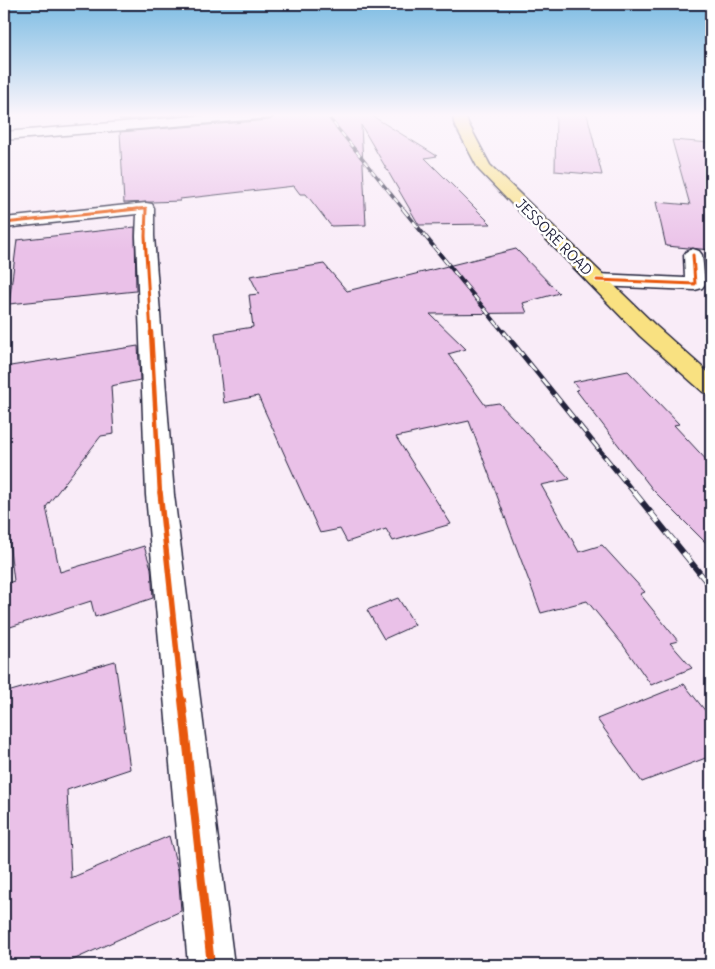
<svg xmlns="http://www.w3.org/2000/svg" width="715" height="969" font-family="Delius,sans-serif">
  <rect width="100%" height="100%" fill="#f9ecf8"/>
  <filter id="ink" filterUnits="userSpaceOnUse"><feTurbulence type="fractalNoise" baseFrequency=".02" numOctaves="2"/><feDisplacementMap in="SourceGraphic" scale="10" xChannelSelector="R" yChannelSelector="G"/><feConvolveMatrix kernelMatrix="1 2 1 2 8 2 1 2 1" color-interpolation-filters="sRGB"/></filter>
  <g filter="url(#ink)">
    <g fill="#eac1e8" stroke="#22223b">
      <polygon points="119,114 192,114 120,120"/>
      <polygon points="278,114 369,114 437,156 425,158 491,224 419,225 361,125 366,225 331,226 306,194 300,194 294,186 180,199 180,201 124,203 120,132 270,120"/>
      <polygon points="556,114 587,114 602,175 555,171"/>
      <polygon points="672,140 711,143 711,250 666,246 656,202 690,205"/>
      <polygon points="135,227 136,291 9,304 17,240"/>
      <polygon points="516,249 559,293 523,303 527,313 430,314 466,349 448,354 485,405 499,403 570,479 541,485 579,552 602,545 645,592 640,594 678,641 670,643 692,668 651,685 623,645 587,601 541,613 469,421 396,437 451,524 393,541 386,529 347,542 340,529 320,533 258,396 224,403 215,333 253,327 249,295 259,294 250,276 324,264 347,291"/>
      <polygon points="138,346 140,380 111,386 114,434 101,436 46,507 60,572 144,546 151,568 153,598 95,617 91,601 4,629 4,584 14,581 4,501 4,367"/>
      <polygon points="628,371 679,424 674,425 711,465 711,548 653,490 576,390 579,389 573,382"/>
      <polygon points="398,598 415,625 384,639 367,610"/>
      <polygon points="115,661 130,769 67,790 71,878 169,836 178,870 181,911 62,965 4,965 4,693"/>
      <polygon points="684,684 711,718 711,756 642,782 597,719"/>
    </g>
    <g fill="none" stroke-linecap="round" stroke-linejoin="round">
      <g stroke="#22223b" stroke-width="3">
        <g id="minor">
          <polygon points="219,114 276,114 270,118 4,140 4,132"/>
          <polygon points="146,203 152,204 154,208 154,236 174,495 234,965 188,965 146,495 136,236 137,214 4,228 4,218"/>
          <polygon points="693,249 699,251 702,255 705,284 702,288 695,290 597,286 590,284 587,280 590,276 597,274 685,278 684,255 687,251"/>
        </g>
      </g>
      <g stroke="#22223b" stroke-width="3">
        <polygon id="highway" points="453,114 465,114 468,123 490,165 656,326 711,375 711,394 703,392 640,336 479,170 454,123"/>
      </g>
      <use href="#minor" fill="#fff" fill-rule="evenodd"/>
      <use href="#highway" fill="#f9e181" fill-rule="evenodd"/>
      <g stroke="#22223b" stroke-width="3">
        <polyline id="rail-far3" points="326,114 404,210"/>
      </g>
      <g stroke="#22223b" stroke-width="4">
        <polyline id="rail-far2" points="403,209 505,334"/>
      </g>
      <g stroke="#22223b" stroke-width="5">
        <polyline id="rail-far1" points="504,332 635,494"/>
      </g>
      <g stroke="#22223b" stroke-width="6">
        <polyline id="rail" points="634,492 711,587"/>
      </g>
      <use href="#rail-far3" stroke="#fff" stroke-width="2" stroke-dasharray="6" stroke-linecap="butt"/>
      <use href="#rail-far2" stroke="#fff" stroke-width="2.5" stroke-dasharray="8" stroke-linecap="butt"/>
      <use href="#rail-far1" stroke="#fff" stroke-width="3" stroke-dasharray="10" stroke-linecap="butt"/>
      <use href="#rail" stroke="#fff" stroke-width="4.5" stroke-dasharray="13" stroke-linecap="butt"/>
      <g stroke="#fff" stroke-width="4.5">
        <polyline id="cycleway-far4" points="125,210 146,208 146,210"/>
      </g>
      <g stroke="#fff" stroke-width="5">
        <g id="cycleway-far3">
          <polyline points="146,209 145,236 151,334"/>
          <polyline points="4,223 137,209"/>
          <polyline points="597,280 695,284 693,255"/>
        </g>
      </g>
      <g stroke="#fff" stroke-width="7">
        <polyline id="cycleway-far2" points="151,332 160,494"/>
      </g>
      <g stroke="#fff" stroke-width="9">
        <polyline id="cycleway-far1" points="160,492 182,701"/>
      </g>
      <g stroke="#fff" stroke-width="11">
        <polyline id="cycleway" points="182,700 211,965"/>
      </g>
      <use href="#cycleway-far4" stroke="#e8590c" stroke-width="2.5"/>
      <use href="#cycleway-far3" stroke="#e8590c" stroke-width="3"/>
      <use href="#cycleway-far2" stroke="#e8590c" stroke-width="4.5"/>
      <use href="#cycleway-far1" stroke="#e8590c" stroke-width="5.5"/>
      <use href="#cycleway" stroke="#e8590c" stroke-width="8"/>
    </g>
  </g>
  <linearGradient id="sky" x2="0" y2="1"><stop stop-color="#7dbce3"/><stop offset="0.46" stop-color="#fcf6fc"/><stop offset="1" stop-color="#fcf6fc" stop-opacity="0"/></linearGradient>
  <rect width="715" height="250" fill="url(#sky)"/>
  <g text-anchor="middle" stroke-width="5" stroke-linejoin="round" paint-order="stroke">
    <g font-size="14" fill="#22223b" stroke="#fff">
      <text transform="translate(554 237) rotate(45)" y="5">JESSORE ROAD</text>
    </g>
  </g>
  <rect width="715" height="969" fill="none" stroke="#fff" stroke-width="20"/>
  <rect x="10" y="10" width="695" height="949" fill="none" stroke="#22223b" stroke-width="2" filter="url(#ink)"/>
</svg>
